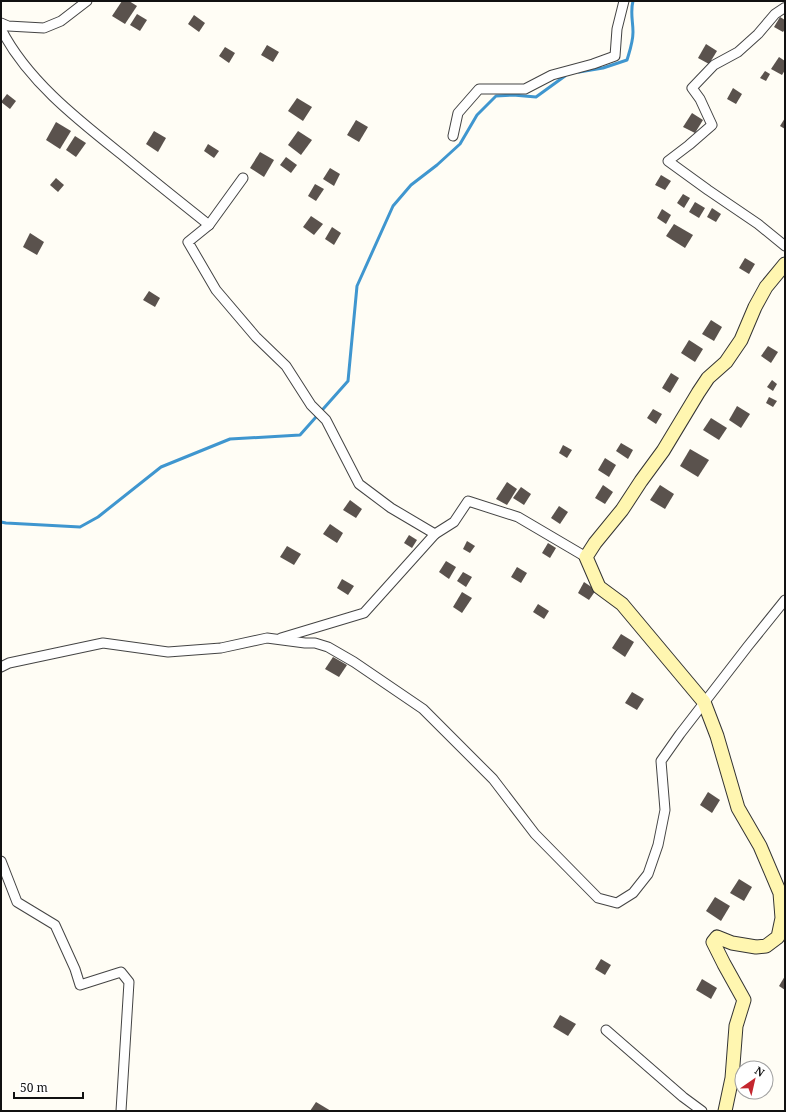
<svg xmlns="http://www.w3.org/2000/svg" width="786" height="1112" font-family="'Noto Serif',serif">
  <rect width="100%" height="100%" fill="#fffdf5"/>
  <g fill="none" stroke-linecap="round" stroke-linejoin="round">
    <g stroke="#3f96cf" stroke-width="3">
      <path d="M579 72 603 68 627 60C630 50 633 42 633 32 633 21 630 12 633 1"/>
      <polyline points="1,522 6,523 80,527 98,517 161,467 230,439 300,435 348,381 357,286 393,206 411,185 437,165 460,144 477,115 496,96 513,95 536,97 565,76"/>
    </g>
  </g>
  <g fill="#5a524d">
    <polygon points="122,1 129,1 137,6 125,24 112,16"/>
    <polygon points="137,14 147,20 140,31 130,25"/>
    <polygon points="194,15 205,23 199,32 188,24"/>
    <polygon points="780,17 785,20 785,29 783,32 774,27"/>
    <polygon points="706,44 717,51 709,64 698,58"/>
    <polygon points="267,45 279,52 273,62 261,55"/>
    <polygon points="225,47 235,53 229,63 219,56"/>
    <polygon points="779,57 785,61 785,70 782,75 771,69"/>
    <polygon points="765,71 770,74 766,81 760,78"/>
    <polygon points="733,88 742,94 736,104 727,99"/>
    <polygon points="7,94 16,101 10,109 1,102"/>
    <polygon points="297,98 312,107 303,121 288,111"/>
    <polygon points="692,113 703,120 695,133 683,127"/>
    <polygon points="785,118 785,129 780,126"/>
    <polygon points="356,120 368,127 359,142 347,135"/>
    <polygon points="56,122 71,131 60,149 46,140"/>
    <polygon points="154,131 166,138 158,152 146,144"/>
    <polygon points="298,131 312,140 301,155 288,145"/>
    <polygon points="75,136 86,143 76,157 66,150"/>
    <polygon points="208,144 219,151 214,158 204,151"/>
    <polygon points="260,152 274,160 264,177 250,168"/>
    <polygon points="286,157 297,165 291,173 280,165"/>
    <polygon points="330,168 340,174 334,186 323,179"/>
    <polygon points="661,175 671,181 665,190 655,185"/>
    <polygon points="56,178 64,185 58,192 50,185"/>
    <polygon points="315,184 324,189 316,201 308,196"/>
    <polygon points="683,194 690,198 684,208 677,203"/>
    <polygon points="695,202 705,208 699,218 689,212"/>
    <polygon points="712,208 721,214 716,222 707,217"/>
    <polygon points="662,209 671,215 666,224 657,218"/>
    <polygon points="311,216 323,224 314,235 303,227"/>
    <polygon points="674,224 693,235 685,248 666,236"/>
    <polygon points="332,227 341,233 334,245 325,239"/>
    <polygon points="30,233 44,242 37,255 23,247"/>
    <polygon points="745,258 755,264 749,274 739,268"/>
    <polygon points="149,291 160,298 155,307 143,300"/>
    <polygon points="711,320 722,327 714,341 702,334"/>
    <polygon points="689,340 703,349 695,362 681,353"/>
    <polygon points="768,346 778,352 771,363 761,356"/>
    <polygon points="671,373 679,378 670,393 662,388"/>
    <polygon points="772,380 777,384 773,391 767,387"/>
    <polygon points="769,397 777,401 773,407 766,403"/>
    <polygon points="737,406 750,414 741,428 729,420"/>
    <polygon points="653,409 662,414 656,424 647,418"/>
    <polygon points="711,418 727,428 719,440 703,430"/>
    <polygon points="621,443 633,450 628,459 616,451"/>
    <polygon points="563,445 572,450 567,458 559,453"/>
    <polygon points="690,449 709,460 698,477 680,466"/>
    <polygon points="605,458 616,465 609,477 598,470"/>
    <polygon points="507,482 517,489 507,505 496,499"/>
    <polygon points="603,485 613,492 605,504 595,498"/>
    <polygon points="660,485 674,494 665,509 650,500"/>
    <polygon points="521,487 531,494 524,505 513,498"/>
    <polygon points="350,500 362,509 356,518 343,510"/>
    <polygon points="559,506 568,512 560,524 551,518"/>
    <polygon points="330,524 343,533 337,543 323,534"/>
    <polygon points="409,535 417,540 412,548 404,543"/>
    <polygon points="467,541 475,546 470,553 463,549"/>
    <polygon points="548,543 556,548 550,558 542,553"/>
    <polygon points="287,546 301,554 294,565 280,557"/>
    <polygon points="446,561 456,567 449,579 439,572"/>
    <polygon points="517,567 527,573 521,583 511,577"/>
    <polygon points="463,572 472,577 466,587 457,581"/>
    <polygon points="342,579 354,586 348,595 337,588"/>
    <polygon points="584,582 596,590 589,600 578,593"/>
    <polygon points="462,592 472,598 462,613 453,607"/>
    <polygon points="538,604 549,611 544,619 533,612"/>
    <polygon points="621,634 634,642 625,657 612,648"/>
    <polygon points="333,657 347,665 339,677 325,669"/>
    <polygon points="632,692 644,699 637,710 625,703"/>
    <polygon points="708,792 720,800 712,813 700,805"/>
    <polygon points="739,879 752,887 744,901 730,893"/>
    <polygon points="715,897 730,906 721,921 706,911"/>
    <polygon points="601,959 611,965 605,975 595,969"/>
    <polygon points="785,976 785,990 779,986"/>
    <polygon points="702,979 717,988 711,999 696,990"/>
    <polygon points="560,1015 576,1024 568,1036 553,1027"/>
    <polygon points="316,1102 331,1111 310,1111"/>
  </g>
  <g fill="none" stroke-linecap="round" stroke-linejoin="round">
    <g stroke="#444" stroke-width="11">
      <g id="street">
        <polyline points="785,9 784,8 775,14 758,34 738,52 714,65 692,88 700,99 712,125 689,145 668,161 708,190 758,224 785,246"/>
        <polyline points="1,23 8,26 44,28 61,21 87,1"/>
        <path d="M1 29C27 80 77 119 121 154 150 178 179 201 209 225L243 178"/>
        <polyline points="453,136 458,113 479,89 525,89 552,75 593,64 615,56 617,29 624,1"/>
        <polyline points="209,225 188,242 216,290 256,337 286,366 311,405 326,420 359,484 391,508 435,534 454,522 468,501 518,517 586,557"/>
        <polyline points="281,638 364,613 435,534"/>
        <polyline points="1,667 9,663 103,643 168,652 221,648 267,638 305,643 315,643 328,647 354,662 423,709 493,779 535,834 598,898 617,903 633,893 648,874 658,845 665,810 661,761 680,734 748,646 785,600"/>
        <polyline points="1,861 17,902 55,925 75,969 80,985 121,972 129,982 121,1111"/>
        <polyline points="606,1030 683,1097 702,1111"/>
      </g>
    </g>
    <g stroke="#333" stroke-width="15">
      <polyline id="secondary" points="725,1111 732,1078 736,1026 744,1000 724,964 713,942 717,937 732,943 756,947 766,946 778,937 782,918 780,893 760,846 738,808 717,736 704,702 622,604 599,587 586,557 595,543 622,510 641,481 663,451 698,393 708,378 726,362 741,340 755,307 766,287 785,264"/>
    </g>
    <use href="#street" stroke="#fff" stroke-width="9"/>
    <use href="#secondary" stroke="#fff6b0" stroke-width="13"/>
  </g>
  <rect width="786" height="1112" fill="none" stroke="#111111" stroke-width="4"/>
  <g transform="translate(754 1080) rotate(34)"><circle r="19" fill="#ffffff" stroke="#a0a0a0"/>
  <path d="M0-3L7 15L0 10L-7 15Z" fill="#c4262e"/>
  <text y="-6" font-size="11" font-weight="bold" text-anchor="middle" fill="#111111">N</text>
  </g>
  <path d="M14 1092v6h69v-6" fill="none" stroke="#111111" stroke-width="2"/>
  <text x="20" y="1092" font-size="12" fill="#111111" stroke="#ffffff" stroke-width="3" paint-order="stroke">50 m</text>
</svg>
